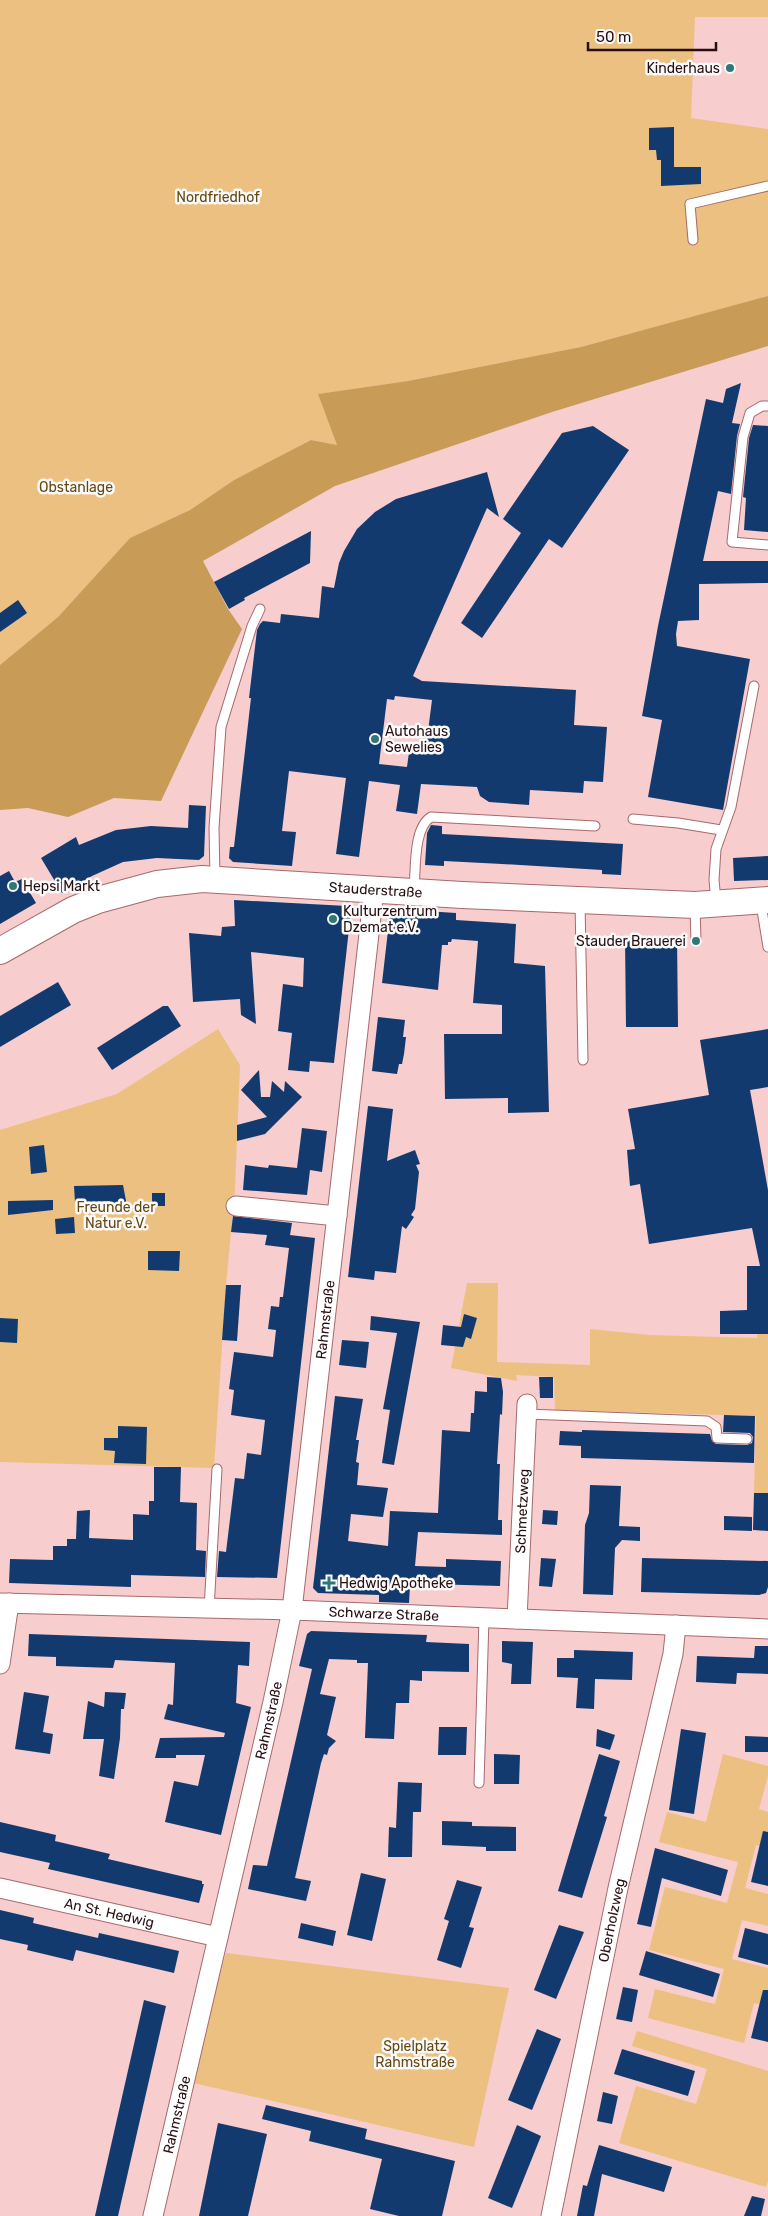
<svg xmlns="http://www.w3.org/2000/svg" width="768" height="2216" font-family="Rubik,sans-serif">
  <rect width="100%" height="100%" fill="#f7cdce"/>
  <g fill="#ebc080">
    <polygon points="0,0 768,0 768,17 695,17 691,118 768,129 768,296 581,347 408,381 319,394 337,445 311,440 234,480 190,510 130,538 58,617 0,665"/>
    <polygon points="218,1029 240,1065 235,1189 226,1285 214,1468 0,1462 0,1130 117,1094"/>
    <polygon points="467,1283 498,1283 497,1362 590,1365 590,1329 650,1335 757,1338 757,1334 768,1334 768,1494 754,1493 756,1416 555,1410 554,1377 516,1375 517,1381 451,1368"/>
    <polygon points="723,1754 768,1766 768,1776 759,1809 768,1812 768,1848 756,1845 745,1888 768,1894 768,1926 742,1920 732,1959 768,1968 768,2006 754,2003 744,2043 648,2018 655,1989 715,2004 724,1969 649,1950 665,1887 727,1903 738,1862 659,1842 667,1812 706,1822"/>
    <polygon points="226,1953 509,1988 474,2147 189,2082"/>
    <polygon points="637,2031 768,2071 768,2181 766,2187 619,2143 636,2086 696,2104 707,2069 632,2046"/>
  </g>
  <polygon fill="#c89c57" points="768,296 768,346 552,412 335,486 203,561 228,609 242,629 161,801 114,798 68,817 28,808 0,810 0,665 58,617 130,538 190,510 234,480 311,440 337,445 318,394 408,381 581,347"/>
  <g fill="#123a6f" fill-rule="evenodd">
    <polygon points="674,127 674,167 701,167 701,184 661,186 661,160 657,160 656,150 649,150 649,128"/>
    <polygon points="741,383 732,423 740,424 737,436 731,494 718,491 703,561 768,561 768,583 699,584 699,620 678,621 676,634 677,646 750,659 723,810 648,797 662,720 642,716 658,626 706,399 723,403 726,389"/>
    <polygon points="753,425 768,426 768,532 744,530 746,498 743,497 749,438"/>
    <polygon points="593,426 629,450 562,548 549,539 482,638 461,623 521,533 503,519 562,433"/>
    <path d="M487 472 499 517 487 508 413 676 422 681 576 690 574 725 607 727 603 782 584 781 583 793 530 790 529 805 489 802 480 796 477 787 421 784 417 814 396 811 400 785 369 781 359 857 336 854 346 778 289 771 282 831 296 832 292 866 233 862 229 858 230 847H234L251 698H249L257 630 260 624 263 621 280 623 281 614 319 618 322 586 334 588 339 563 344 551 357 529 375 512 396 499ZM395 696 432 700 426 747 410 745 407 767 379 764 387 699 394 700Z"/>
    <polygon points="311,531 310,563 244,598 245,600 229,609 214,582"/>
    <polygon points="18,600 27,613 0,632 0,613"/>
    <polygon points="189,805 206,806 204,856 199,860 157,858 123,862 92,876 62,893 41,858 76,837 79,845 116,830 151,826 188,828"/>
    <polygon points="431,825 442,826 442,834 623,844 621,875 602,874 602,870 502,864 444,861 444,866 425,865 427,833"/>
    <polygon points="768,856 768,880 734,881 733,858"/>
    <polygon points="9,871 15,882 22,879 36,903 0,924 0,876"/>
    <polygon points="234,900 347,906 351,911 334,1063 310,1061 309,1072 288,1070 292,1033 278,1031 283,984 303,987 304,958 251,952 256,1024 241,1015 240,999 193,1002 189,933 221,936 222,927 235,926"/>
    <polygon points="394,909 456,913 456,920 516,924 514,963 545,966 549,1112 508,1113 508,1098 445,1099 444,1034 502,1034 502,1005 473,1003 478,941 452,939 451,942 448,942 448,945 442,945 438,990 382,983 390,913"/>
    <polygon points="677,936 678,1027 626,1027 625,937"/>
    <polygon points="58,982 71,1005 0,1047 0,1016"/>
    <polygon points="163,1006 168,1006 181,1026 112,1070 97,1048"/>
    <polygon points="378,1017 405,1020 403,1037 406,1037 404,1054 402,1064 399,1064 397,1074 372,1071"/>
    <polygon points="768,1029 768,1087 750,1090 768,1190 768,1334 720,1334 720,1311 747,1310 747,1266 760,1266 752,1228 649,1244 640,1184 630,1186 627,1150 635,1149 628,1109 709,1095 700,1040"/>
    <polygon points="259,1070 261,1097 270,1097 272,1081 284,1092 285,1081 302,1097 265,1134 237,1141 237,1125 267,1117 241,1090"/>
    <polygon points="368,1106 393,1109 387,1161 415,1150 420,1164 416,1165 419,1172 415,1209 411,1215 414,1217 406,1229 402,1226 396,1273 375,1271 374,1280 348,1277"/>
    <polygon points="302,1128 327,1131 322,1172 310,1170 307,1195 243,1190 245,1165 268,1168 269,1165 297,1168"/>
    <polygon points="44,1145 47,1172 31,1174 29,1147"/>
    <polygon points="123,1185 127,1206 110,1206 110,1201 75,1202 74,1186"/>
    <rect x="152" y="1193" width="13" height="13"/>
    <polygon points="53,1200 53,1210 8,1215 8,1201"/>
    <polygon points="233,1216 292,1223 290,1235 315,1238 277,1578 217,1577 219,1551 226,1552 235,1478 244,1479 247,1453 261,1455 265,1420 231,1415 234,1390 229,1389 234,1352 273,1357 276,1330 268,1329 271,1306 279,1307 280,1297 283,1297 289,1248 265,1245 267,1235 231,1232"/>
    <polygon points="74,1217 75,1233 56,1234 55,1219"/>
    <polygon points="148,1251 180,1251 179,1271 148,1270"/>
    <polygon points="226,1285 241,1285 237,1341 222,1340"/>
    <polygon points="464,1314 477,1318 471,1339 466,1337 463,1347 441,1345 443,1325 461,1327"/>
    <polygon points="371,1316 420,1322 394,1465 382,1463 390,1410 383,1409 397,1333 370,1330"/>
    <polygon points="0,1318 18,1319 17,1343 0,1342"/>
    <polygon points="342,1340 369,1342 366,1368 339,1365"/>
    <polygon points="487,1377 501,1378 503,1392 502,1415 500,1414 497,1464 500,1464 498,1520 502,1520 502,1535 418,1532 415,1566 446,1567 446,1559 501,1561 500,1586 429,1584 429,1587 410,1586 409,1603 379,1602 379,1595 318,1593 313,1588 335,1396 363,1399 356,1440 359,1440 356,1462 359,1463 357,1485 388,1488 383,1517 351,1514 348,1541 388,1546 390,1511 438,1513 442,1430 470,1432 471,1413 474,1413 475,1391 487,1392"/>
    <polygon points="539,1377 553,1377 553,1398 540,1398"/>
    <polygon points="724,1415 755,1416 754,1463 581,1458 581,1446 559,1445 560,1431 582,1432 582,1430 710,1434 712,1441 716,1444 747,1445 752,1443 753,1437 750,1433 723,1432"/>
    <polygon points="118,1426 147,1427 146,1464 114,1463 115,1451 104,1450 104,1438 118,1438"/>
    <polygon points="154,1467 181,1467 180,1502 197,1503 196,1550 206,1551 205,1577 131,1575 131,1587 9,1583 10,1559 53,1560 53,1546 67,1546 67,1539 76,1539 77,1511 90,1510 89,1538 133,1540 133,1514 149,1515 149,1501 154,1501"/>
    <polygon points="590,1485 621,1486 619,1526 640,1527 640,1541 622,1540 615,1548 613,1595 583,1594 585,1525 589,1513"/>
    <polygon points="754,1493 768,1493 768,1531 753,1530"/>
    <polygon points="543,1510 558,1511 557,1525 542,1524"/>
    <polygon points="724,1516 752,1517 752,1531 724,1530"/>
    <polygon points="541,1558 556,1559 552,1587 539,1586"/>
    <polygon points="642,1558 768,1561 768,1587 766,1593 759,1595 641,1592"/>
    <polygon points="311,1631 427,1635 426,1642 469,1644 469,1672 422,1671 422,1681 410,1680 409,1703 396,1703 394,1739 365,1738 368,1663 357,1663 357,1660 329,1659 320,1694 336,1697 327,1735 336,1741 329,1748 327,1755 324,1754 321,1763 295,1878 311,1881 306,1901 248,1889 253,1865 267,1866 312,1669 299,1666 307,1634"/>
    <polygon points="29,1634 250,1642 249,1666 238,1665 236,1703 251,1707 221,1835 165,1822 174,1781 198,1786 205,1755 176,1755 176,1758 155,1758 160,1738 224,1737 225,1733 164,1719 168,1704 173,1705 175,1663 115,1660 113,1668 56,1666 56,1657 28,1656"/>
    <polygon points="502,1641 533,1642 531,1684 511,1684 512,1664 502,1662"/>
    <polygon points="755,1646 768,1646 768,1674 737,1673 736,1684 696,1682 697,1656 754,1658"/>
    <polygon points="574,1650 633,1652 632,1680 595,1679 594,1709 576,1708 578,1678 557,1677 557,1658 574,1658"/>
    <polygon points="24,1692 49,1696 43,1732 53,1734 50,1754 15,1749"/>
    <polygon points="105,1692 126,1693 124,1709 121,1709 120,1738 114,1779 99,1776 104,1739 83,1739 88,1701 104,1707"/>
    <polygon points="439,1727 467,1727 466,1755 438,1755"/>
    <polygon points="597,1729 615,1735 610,1750 596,1746"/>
    <polygon points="681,1729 706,1733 694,1814 669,1810"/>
    <polygon points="745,1736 768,1737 768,1752 745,1752"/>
    <polygon points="494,1754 520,1755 519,1784 494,1784"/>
    <polygon points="599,1754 620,1761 604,1816 607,1817 582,1898 558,1891"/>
    <polygon points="398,1782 422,1783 421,1812 413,1812 412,1857 388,1857 389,1827 396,1828"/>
    <polygon points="442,1821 472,1822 472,1826 516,1827 516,1851 486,1851 486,1847 442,1845"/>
    <polygon points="0,1822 56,1835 55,1841 110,1854 108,1859 202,1881 202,1884 204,1884 199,1903 48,1869 50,1863 0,1852"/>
    <polygon points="763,1831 768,1832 768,1886 751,1882"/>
    <polygon points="655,1848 728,1870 721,1896 662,1878 651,1927 637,1924"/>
    <polygon points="361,1873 386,1879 372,1941 347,1935"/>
    <polygon points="457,1880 482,1887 469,1927 474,1928 461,1968 437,1960 449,1921 444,1919"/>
    <polygon points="0,1910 34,1918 33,1923 98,1938 99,1933 179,1951 174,1973 76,1950 73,1961 27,1950 28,1945 0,1939"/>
    <polygon points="301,1923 336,1931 333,1946 298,1938"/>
    <polygon points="559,1925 584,1932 556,1999 534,1990"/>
    <polygon points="745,1928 768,1934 768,1965 738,1957"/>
    <polygon points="646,1951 720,1974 713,1997 639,1975"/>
    <polygon points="623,1987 638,1990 632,2022 616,2019"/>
    <polygon points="763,1990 768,1990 768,2042 751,2038"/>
    <polygon points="144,2000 166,2006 118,2216 95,2216"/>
    <polygon points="537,2029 561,2039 532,2110 508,2100"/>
    <polygon points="622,2049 695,2071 688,2096 614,2074"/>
    <polygon points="603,2092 618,2096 612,2124 597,2121"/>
    <polygon points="266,2105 367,2129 365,2139 455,2161 442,2216 399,2216 370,2209 382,2159 309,2141 311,2131 262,2119"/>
    <polygon points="218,2123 267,2134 248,2216 199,2216"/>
    <polygon points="517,2125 541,2136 512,2208 488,2198"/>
    <polygon points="599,2145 672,2167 664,2192 602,2174 594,2216 577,2216 583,2185 587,2186"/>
    <polygon points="752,2196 765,2199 761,2216 744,2216"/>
  </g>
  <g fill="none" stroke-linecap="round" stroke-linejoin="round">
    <g stroke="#a7696c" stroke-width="11">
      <g id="lane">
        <polyline points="693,240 690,204 768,186"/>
        <polyline points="768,406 762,406 750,413 743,437 732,542 768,545"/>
        <polyline points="633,819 678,823 721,830"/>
        <polyline points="215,877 214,828 221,727 252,626 260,609"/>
        <path d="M414 889C416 869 413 828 431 817L595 826"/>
        <polyline points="716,901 714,880 716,849 731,807 754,686"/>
        <polyline points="580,902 583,1060"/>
        <polyline points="761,904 768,947"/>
        <polyline points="695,907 696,941"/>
        <polyline points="527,1414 707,1421 716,1427 717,1438 747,1439"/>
        <polyline points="209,1609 217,1469"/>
        <polyline points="479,1783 484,1618"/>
      </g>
    </g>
    <g stroke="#a7696c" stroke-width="21">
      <g id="street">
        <polyline points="236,1206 337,1216"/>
        <path id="s1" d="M0 1603 292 1610 768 1629"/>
        <path id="s2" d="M517 1619 527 1404"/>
        <polyline points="0,1664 9,1603"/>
        <path id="s3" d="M0 1888 218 1937"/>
        <path id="s4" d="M153 2216 273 1702 292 1610 374 890"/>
        <path id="s5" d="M551 2216 618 1888 673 1654 676 1625"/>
      </g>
    </g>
    <g stroke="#a7696c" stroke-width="28">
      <g id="secondary">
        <path id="s6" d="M0 951 73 910 98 900 157 884 202 879 462 895 695 905 768 900"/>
      </g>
    </g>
    <use href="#lane" stroke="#fff" stroke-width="9"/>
    <use href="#street" stroke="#fff" stroke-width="19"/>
    <use href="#secondary" stroke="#fff" stroke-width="26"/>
  </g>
  <g fill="#2f787a" stroke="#fafafa" stroke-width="2">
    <circle cx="730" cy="68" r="5"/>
    <circle cx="375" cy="739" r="5"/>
    <circle cx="13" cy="886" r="5"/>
    <circle cx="333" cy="919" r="5"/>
    <circle cx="696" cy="941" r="5"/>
    <path d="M326.5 1575.5h5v5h5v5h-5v5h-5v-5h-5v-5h5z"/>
  </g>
  <g text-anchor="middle" stroke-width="5" stroke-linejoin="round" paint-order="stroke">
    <g font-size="14" fill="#270f11" stroke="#fafafa" text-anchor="start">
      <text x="720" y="73" text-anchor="end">Kinderhaus</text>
      <text x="385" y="736">Autohaus<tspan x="385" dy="16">Sewelies</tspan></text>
      <text x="23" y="891">Hepsi Markt</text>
      <text x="343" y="916">Kulturzentrum<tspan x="343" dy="16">Dzemat e.V.</tspan></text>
      <text x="686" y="946" text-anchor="end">Stauder Brauerei</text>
      <text x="339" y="1588">Hedwig Apotheke</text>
    </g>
    <g font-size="14" fill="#654711" stroke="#fafafa">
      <text x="218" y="202">Nordfriedhof</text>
      <text x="76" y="492">Obstanlage</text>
      <text x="116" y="1212">Freunde der<tspan x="116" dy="16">Natur e.V.</tspan></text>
      <text x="415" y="2051">Spielplatz<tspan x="415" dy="16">Rahmstraße</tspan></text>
    </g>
    <g font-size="14" fill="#270f11" stroke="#fafafa">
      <text dy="5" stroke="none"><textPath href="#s6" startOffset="391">Stauderstraße</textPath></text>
      <text dy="5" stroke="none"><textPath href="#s4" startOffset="914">Rahmstraße</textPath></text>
      <text dy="5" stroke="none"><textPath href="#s2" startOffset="108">Schmetzweg</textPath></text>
      <text dy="5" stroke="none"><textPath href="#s1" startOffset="384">Schwarze Straße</textPath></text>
      <text dy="5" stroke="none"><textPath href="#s4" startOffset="509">Rahmstraße</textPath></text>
      <text dy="5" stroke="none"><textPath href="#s3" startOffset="112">An St. Hedwig</textPath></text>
      <text dy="5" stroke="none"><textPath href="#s5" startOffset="302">Oberholzweg</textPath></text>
      <text dy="5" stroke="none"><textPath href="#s4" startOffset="104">Rahmstraße</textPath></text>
    </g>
  </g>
  <path d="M588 42v8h128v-8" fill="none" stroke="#270f11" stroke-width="2.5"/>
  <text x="596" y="42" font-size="15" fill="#270f11" stroke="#fafafa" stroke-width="4" paint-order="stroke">50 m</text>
</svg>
